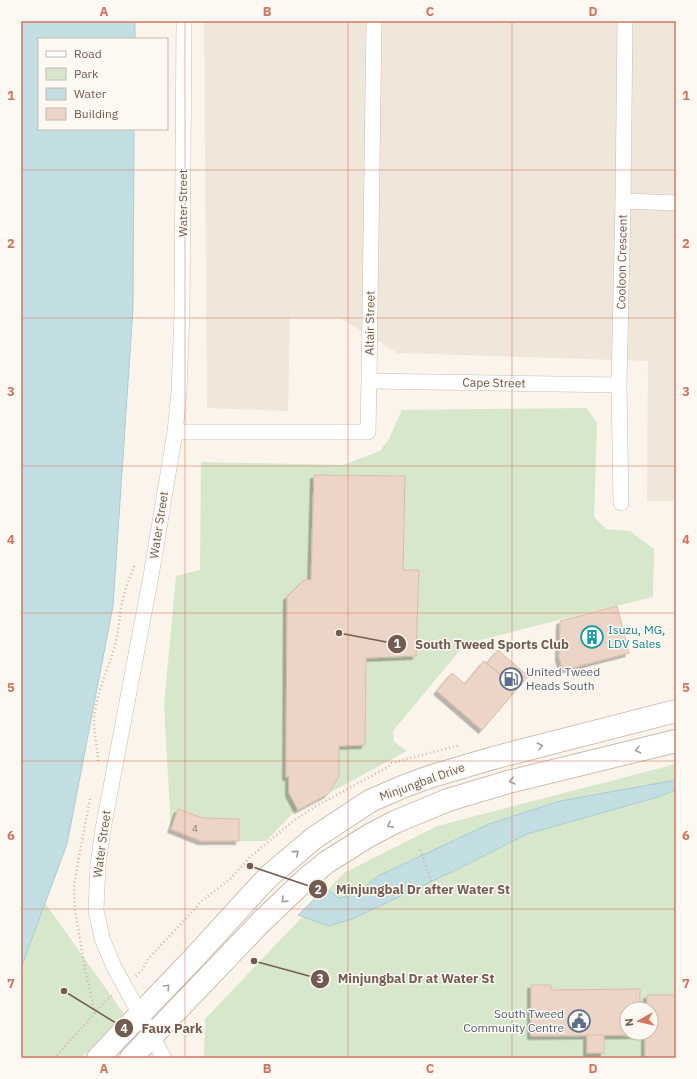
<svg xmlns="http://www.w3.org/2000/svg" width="697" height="1079" font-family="'IBM Plex Sans',sans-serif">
  <defs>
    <filter id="shadow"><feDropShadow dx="-3.5" dy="3.5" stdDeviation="0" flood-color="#0004"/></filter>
  </defs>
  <rect width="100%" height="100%" fill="#faf4eb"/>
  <polygon fill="#f1e6da" points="204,21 676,21 676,501 647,501 648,361 397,353 340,318 290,318 288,411 207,408"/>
  <g fill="#d7e7cb" fill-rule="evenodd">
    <polygon points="587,408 597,423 594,517 606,529 630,531 654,549 653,597 558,620 465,644 393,731 394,742 407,751 294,812 266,841 201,841 171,829 164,705 176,576 200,570 201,462 343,465 380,451 389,439 402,410"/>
    <path d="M676 764V1058H204L205 1019 344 873 437 826ZM627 1009H651V1033H627Z"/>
    <polygon points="45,903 124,1014 81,1058 21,1058 21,968"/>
  </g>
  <g fill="#c2dee2" stroke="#a9cdd2">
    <polygon points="21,21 135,21 135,39 39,39 39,129 134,129 133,308 113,606 67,844 21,968"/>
    <polygon points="676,780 676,790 658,797 527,834 458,869 352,919 329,926 298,915 326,888 339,898 354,894 378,876 489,824 560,801"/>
  </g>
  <g fill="#ecd4c6" stroke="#ddbba9" filter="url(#shadow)">
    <polygon points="314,475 405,476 403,570 419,570 416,656 366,658 365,745 339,746 339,776 328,794 298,810 289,793 289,777 286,777 287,597 304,580 311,580"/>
    <polygon points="617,606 629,653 563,670 559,658 560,621"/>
    <polygon points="498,650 528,676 517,689 487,663"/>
    <polygon points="484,661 517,689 482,730 437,691 452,673 465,684"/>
    <polygon points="178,809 203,818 239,819 239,841 201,841 171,829"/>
    <polygon points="531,985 551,985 551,990 640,989 640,1009 627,1009 627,1033 651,1033 651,1009 647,1009 647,995 676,995 676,1058 645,1058 645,1035 531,1036"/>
    <rect x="587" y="1035" width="17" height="18"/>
  </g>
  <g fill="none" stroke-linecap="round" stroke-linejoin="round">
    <g stroke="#cbbcb2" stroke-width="16">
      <g id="street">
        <polyline points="623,201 676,203"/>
        <polyline points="369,381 619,385"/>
        <polyline points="175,432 368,432 369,381 374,21"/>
        <polyline points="621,503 619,385 623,201 625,21"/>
        <polyline points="164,1058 114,967 102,938 96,910 98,865 103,829 151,576 175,432 179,392 182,313 184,21"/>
      </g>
    </g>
    <g stroke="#cdbcb0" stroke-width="24">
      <g id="secondary">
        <polyline points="98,1058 192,960 268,877 314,838 370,801 402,787 429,777 493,758 676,711"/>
        <polyline points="131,1058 261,922 306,879 327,862 370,835 395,822 448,800 508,782 676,741"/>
      </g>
    </g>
    <g stroke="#d1b7a9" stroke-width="2.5" stroke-dasharray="1 3" stroke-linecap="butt">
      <path d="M98 761C98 747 93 733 94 718 97 691 108 670 115 645 119 630 119 614 123 599 125 587 131 576 135 564"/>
      <polyline points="90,799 79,857 74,887 75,910 85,969 95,1013"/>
      <polyline points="420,850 434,889"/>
      <polyline points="136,976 142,970 148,959 203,900 230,879 249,858 292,822 316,806 388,767 391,763 460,745"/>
      <polyline points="54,1058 106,1001 112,996"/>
    </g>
    <use href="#street" stroke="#fff" stroke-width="15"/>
    <use href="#secondary" stroke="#fff" stroke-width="22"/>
  </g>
  <defs><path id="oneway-chevron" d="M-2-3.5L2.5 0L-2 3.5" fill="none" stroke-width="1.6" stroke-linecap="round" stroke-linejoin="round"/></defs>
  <g stroke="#aa9d97">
    <use href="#oneway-chevron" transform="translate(540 746) rotate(-14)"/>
    <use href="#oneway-chevron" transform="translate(638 750) rotate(166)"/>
    <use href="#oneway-chevron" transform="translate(512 781) rotate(166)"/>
    <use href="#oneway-chevron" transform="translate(390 825) rotate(152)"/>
    <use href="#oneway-chevron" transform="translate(296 853) rotate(-41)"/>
    <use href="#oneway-chevron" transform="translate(284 900) rotate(136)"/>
    <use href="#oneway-chevron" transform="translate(167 987) rotate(-46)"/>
  </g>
  <path fill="none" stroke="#cf7560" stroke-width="1" stroke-opacity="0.55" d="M185 21V1058M348 21V1058M512 21V1058M21 170H676M21 318H676M21 466H676M21 613H676M21 761H676M21 909H676"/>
  <defs>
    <g id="building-ring" transform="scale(1.15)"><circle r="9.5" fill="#fdf8f1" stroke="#0f9aa8" stroke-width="1.5"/><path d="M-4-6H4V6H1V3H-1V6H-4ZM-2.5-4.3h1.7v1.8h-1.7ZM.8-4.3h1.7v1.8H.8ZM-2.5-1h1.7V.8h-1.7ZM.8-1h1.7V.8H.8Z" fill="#0f9aa8"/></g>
    <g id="fuel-ring" transform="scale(1.15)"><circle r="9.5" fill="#fdf8f1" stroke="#5c6f8a" stroke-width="1.5"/><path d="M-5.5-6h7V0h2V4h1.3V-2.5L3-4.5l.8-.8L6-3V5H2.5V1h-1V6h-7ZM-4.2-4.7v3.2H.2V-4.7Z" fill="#5c6f8a"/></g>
    <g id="civic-ring" transform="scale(1.15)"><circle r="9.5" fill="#fdf8f1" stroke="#5c6f8a" stroke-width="1.5"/><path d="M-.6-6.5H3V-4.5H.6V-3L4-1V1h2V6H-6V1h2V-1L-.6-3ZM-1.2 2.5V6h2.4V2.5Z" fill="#5c6f8a"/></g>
  </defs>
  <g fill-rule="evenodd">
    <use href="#building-ring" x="592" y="637"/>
    <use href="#fuel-ring" x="511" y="679"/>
    <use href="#civic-ring" x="579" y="1021"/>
  </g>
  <g text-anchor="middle" stroke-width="3" stroke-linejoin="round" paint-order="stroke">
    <g font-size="10" fill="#907a6e">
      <text x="195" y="832">4</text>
    </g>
    <g font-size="12" fill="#725c51" stroke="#fdf8f1">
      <text transform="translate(183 203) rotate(-90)" y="4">Water Street</text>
      <text transform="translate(622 262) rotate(-89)" y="4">Cooloon Crescent</text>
      <text transform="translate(370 323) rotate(-89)" y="4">Altair Street</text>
      <text transform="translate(494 383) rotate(1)" y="4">Cape Street</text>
      <text transform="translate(159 525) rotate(-81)" y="4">Water Street</text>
      <text transform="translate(422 782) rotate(-20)" y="4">Minjungbal Drive</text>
      <text transform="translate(102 844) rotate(-82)" y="4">Water Street</text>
    </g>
    <g font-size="12" fill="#0d838f" stroke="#fdf8f1" text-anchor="start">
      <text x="608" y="634">Isuzu, MG,<tspan x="608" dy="14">LDV Sales</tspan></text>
    </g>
    <g font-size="12" fill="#4e5e75" stroke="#fdf8f1" text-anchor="start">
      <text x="526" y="676">United Tweed<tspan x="526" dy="14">Heads South</tspan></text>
      <text x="564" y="1018" text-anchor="end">South Tweed<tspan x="564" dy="14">Community Centre</tspan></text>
    </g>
  </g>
  <path fill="none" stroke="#725c51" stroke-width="1.5" d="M339 633L397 644M250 866L318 889M254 961L320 979M64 991L124 1028"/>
  <g fill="#725c51" stroke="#fdf8f1" stroke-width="1.5">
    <circle cx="339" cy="633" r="4"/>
    <circle cx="250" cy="866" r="4"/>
    <circle cx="254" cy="961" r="4"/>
    <circle cx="64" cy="991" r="4"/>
    <circle cx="397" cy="644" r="10"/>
    <circle cx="318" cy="889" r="10"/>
    <circle cx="320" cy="979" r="10"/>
    <circle cx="124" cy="1028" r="10"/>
  </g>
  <g font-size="12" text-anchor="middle" font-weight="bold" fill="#fff">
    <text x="397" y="648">1</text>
    <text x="318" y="894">2</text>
    <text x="320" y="983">3</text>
    <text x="124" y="1033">4</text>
  </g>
  <g font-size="13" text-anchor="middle" font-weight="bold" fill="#725c51" stroke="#fdf8f1" stroke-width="3" stroke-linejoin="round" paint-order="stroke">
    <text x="492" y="649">South Tweed Sports Club</text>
    <text x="423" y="894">Minjungbal Dr after Water St</text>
    <text x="416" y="983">Minjungbal Dr at Water St</text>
    <text x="172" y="1033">Faux Park</text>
  </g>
  <rect width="697" height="1079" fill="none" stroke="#fdf8f1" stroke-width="44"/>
  <rect x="38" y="38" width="130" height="92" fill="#fdf8f1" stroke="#c5bab1"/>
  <rect x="46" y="51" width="20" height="6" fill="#ffffff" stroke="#c5bab1"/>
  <text x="74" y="58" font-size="12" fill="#725c51">Road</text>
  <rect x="46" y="68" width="20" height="12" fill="#d7e7cb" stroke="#c5bab1"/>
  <text x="74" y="78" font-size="12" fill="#725c51">Park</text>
  <rect x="46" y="88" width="20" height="12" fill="#c2dee2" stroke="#c5bab1"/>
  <text x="74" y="98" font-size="12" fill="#725c51">Water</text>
  <rect x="46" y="108" width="20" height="12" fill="#ecd4c6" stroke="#c5bab1"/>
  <text x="74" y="118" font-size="12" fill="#725c51">Building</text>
  <g transform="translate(639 1021) rotate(262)"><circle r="19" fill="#fdf8f1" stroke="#c5bab1"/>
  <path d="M0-3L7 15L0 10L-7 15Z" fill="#d47661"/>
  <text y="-6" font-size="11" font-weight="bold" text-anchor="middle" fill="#725c51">N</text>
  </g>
  <rect x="22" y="22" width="653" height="1035" fill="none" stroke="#cf7560" stroke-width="1.5"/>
  <g font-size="13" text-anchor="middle" font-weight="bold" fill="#cf7560">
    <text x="104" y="16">A</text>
    <text x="267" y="16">B</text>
    <text x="430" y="16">C</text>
    <text x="593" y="16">D</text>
    <text x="11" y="100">1</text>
    <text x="686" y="100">1</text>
    <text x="11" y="248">2</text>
    <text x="686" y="248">2</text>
    <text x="11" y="396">3</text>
    <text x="686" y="396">3</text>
    <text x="11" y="544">4</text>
    <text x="686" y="544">4</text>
    <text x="11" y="692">5</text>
    <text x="686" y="692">5</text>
    <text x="11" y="840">6</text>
    <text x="686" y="840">6</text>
    <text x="11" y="988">7</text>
    <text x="686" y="988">7</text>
    <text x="104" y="1073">A</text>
    <text x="267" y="1073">B</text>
    <text x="430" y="1073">C</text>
    <text x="593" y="1073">D</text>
  </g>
</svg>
